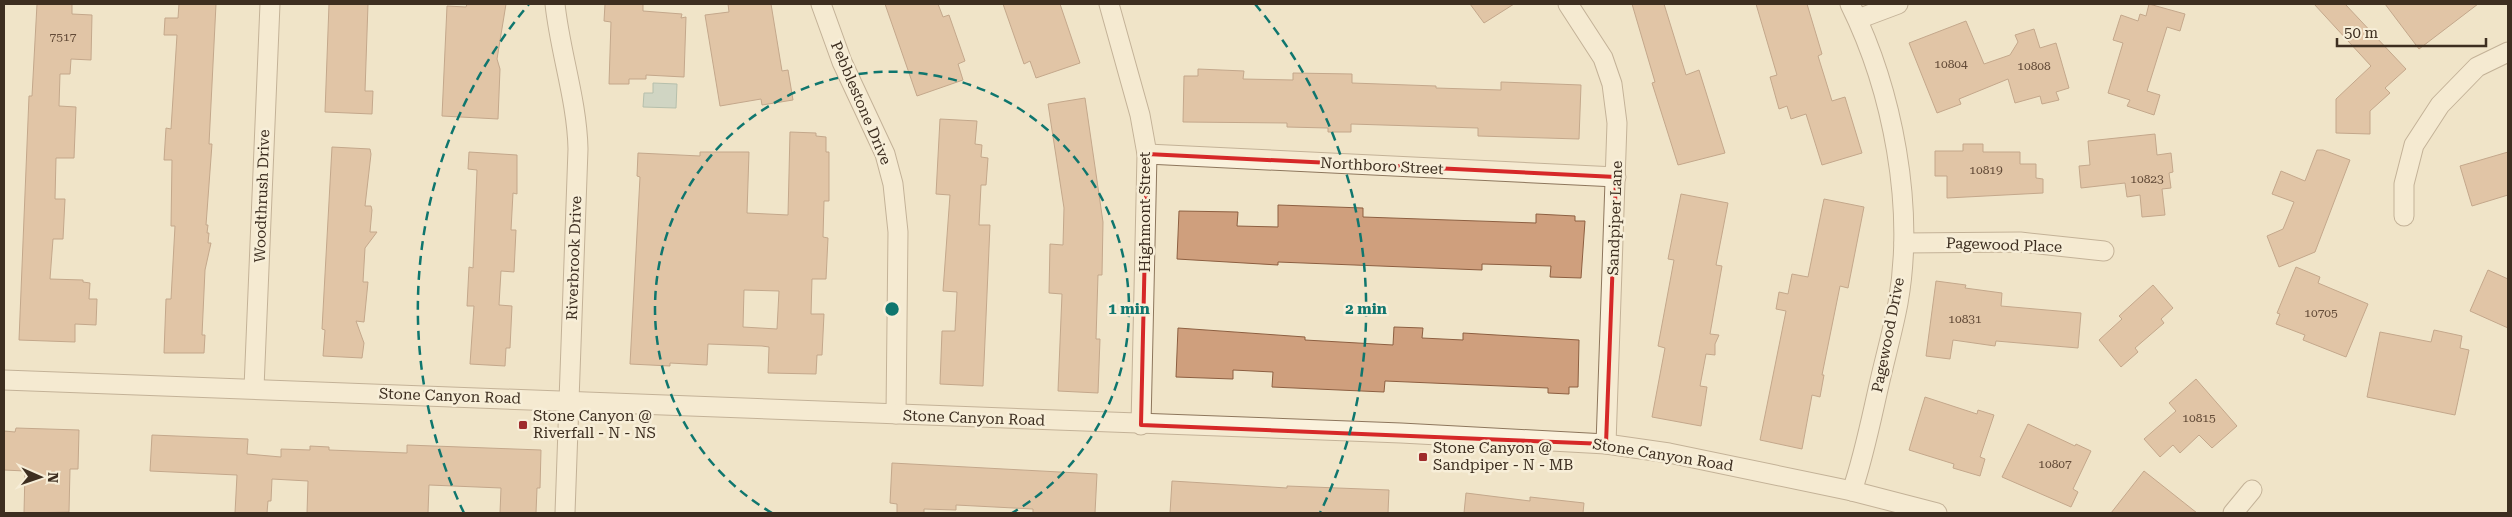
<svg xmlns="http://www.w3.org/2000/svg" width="2512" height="517" font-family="'Roboto Serif',serif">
  <rect width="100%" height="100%" fill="#f0e4c8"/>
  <polygon fill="#a9c4bc" stroke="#6f938a" points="653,83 677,84 676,108 643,107 644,93 653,93"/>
  <g fill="#cf9f7d" stroke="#8d5f41" fill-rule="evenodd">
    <polygon points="37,4 72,4 72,14 92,15 91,60 71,59 70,74 60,74 59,106 76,107 74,158 56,158 55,199 65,199 63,239 53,239 50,279 83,280 83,282 90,283 89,299 97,299 96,325 75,324 75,342 19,340 29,96 32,96"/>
    <polygon points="179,4 216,4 209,144 212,144 206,225 208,225 207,233 209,233 208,243 211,243 205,270 202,335 205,335 204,353 164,353 166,299 171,299 175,226 171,226 172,160 164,160 166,128 171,129 177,35 164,35 165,18 178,18"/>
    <polygon points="329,4 368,4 365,91 373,91 372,114 325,112"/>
    <polygon points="467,4 506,4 497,59 500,69 498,119 442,116 447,6 466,7"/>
    <polygon points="605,4 643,4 643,11 682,14 681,18 686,17 684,77 646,75 646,79 629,79 629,84 609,84 611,22 604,21"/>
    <polygon points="728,4 771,4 782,71 788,70 793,100 762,105 761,99 720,106 705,15 729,12"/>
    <polygon points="885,4 938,4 943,17 949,15 965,61 958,64 963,80 917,96"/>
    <polygon points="1003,4 1060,4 1080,63 1036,78 1030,61 1024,64"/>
    <polygon points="1470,4 1514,4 1484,23"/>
    <polygon points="1632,4 1664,4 1686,75 1699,70 1725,153 1678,165 1652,83 1655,82"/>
    <polygon points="1756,4 1807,4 1822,54 1818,56 1832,101 1845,97 1862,153 1822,165 1806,114 1791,119 1787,106 1779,109 1770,77 1777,75"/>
    <polygon points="2149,4 2185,14 2180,31 2167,27 2147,91 2160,95 2154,115 2127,106 2130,100 2108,93 2123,43 2113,40 2121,15 2138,21 2140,14 2146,16"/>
    <polygon points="2314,4 2345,4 2406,69 2385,88 2390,93 2370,111 2370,134 2336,133 2336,99 2371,66"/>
    <polygon points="2385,4 2478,4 2419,49"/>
    <polygon points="1966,21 1984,64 2010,55 2018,42 2015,35 2034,29 2040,48 2056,43 2069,88 2056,92 2059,100 2042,104 2040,96 2015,103 2008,79 1959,99 1961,104 1937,113 1909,43"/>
    <polygon points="1198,69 1244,71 1243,79 1293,80 1293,73 1352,74 1352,83 1436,86 1436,88 1501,90 1501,82 1581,85 1579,139 1478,136 1478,128 1351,124 1351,132 1328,132 1328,128 1287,127 1287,123 1183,122 1184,76 1198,76"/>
    <polygon points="1085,98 1103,222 1102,275 1098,275 1096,339 1100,339 1098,393 1058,391 1062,294 1049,293 1050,244 1063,245 1064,208 1048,104"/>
    <polygon points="940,119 977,121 975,144 982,145 981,157 988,158 986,185 981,185 979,225 990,225 983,386 940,384 942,331 955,331 957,292 943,291 950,195 936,194"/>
    <path d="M790 132 816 133V136L826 137V152H829V201H824L823 237 828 238 826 279H812L811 314H824L822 355H817L816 374 768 373 769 347 762 346 708 344 707 365 670 363V366L630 364 640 177 637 176 638 153 700 156V152H749L747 213 788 215ZM744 290 779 291 777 329 743 327Z"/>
    <polygon points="2155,134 2157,155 2171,153 2173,172 2169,173 2171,188 2162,189 2165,215 2142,217 2140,195 2127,197 2125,183 2081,188 2079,166 2090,165 2088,141"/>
    <polygon points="1963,144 1983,144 1983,152 2020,152 2020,164 2036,164 2036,178 2043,179 2043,193 1947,198 1947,176 1935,176 1935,151 1963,151"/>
    <polygon points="332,147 370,149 371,154 365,206 371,206 372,210 370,232 377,232 365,248 363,282 368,282 364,322 356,321 364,343 362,358 323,356 325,330 322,329"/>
    <polygon points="2317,150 2323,150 2350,160 2315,252 2279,267 2267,236 2283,229 2294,202 2272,194 2281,171 2305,181"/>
    <polygon points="469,152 517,155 517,194 513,193 511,230 516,230 514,272 501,271 499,305 512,306 510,348 506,348 505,366 470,364 474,306 467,306 469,267 473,268 477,170 468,169"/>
    <polygon points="2508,152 2508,195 2472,206 2460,166"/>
    <polygon points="1681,194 1728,203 1716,265 1722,266 1710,334 1719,335 1715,344 1715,355 1706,354 1700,386 1707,387 1701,426 1652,417 1665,348 1658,346 1674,260 1668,259"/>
    <polygon points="1824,199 1864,207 1848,288 1840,286 1822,375 1824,375 1820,397 1812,395 1802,449 1760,440 1786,311 1776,309 1779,292 1788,294 1792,274 1808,277"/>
    <polygon points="1278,205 1363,208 1363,217 1536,223 1536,214 1575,216 1575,221 1585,221 1581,278 1550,277 1551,266 1482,264 1482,270 1278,262 1278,265 1177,259 1179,211 1238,212 1237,226 1278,227"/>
    <polygon points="2296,267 2320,277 2318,283 2368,304 2346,357 2303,340 2305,335 2276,324 2280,314 2277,313"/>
    <polygon points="2488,270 2508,279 2508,328 2470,311"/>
    <polygon points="1936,281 1966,285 1965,288 2002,293 2001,306 2081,313 2078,348 1996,341 1995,346 1953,340 1950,359 1926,356"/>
    <polygon points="2153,285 2173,308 2161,319 2164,323 2135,348 2138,352 2121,367 2099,340 2122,319 2119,316"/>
    <polygon points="1394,327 1423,328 1422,338 1463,340 1463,333 1579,340 1578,387 1569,387 1569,394 1548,393 1548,388 1385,381 1384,392 1272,387 1273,372 1233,370 1233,379 1176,377 1178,328 1305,337 1305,340 1393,345"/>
    <polygon points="2434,330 2462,336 2460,348 2469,350 2455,415 2367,397 2380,332 2431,342"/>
    <polygon points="2196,379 2237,426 2212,448 2199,435 2180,453 2173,445 2160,457 2144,439 2176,411 2169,403"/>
    <polygon points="1925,397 1977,414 1978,410 1994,415 1980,457 1985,459 1980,476 1953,468 1954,464 1909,450"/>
    <polygon points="2028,424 2075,446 2076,444 2091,451 2073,489 2078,492 2071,507 2002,477"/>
    <polygon points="16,428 79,430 78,469 70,469 69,512 24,513 25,471 4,470 4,431 15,432"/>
    <polygon points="152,435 248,439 247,454 281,457 281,449 310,450 310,446 329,447 329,450 407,453 407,445 541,450 540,488 537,488 536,513 500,513 501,488 429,485 428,513 307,513 308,481 272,479 271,501 268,501 267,513 235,513 237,475 150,471"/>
    <polygon points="892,463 1097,474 1095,513 1033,513 1033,509 956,505 956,510 924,509 924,513 897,513 897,504 890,503"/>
    <polygon points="2144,471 2197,513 2111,513"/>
    <polygon points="1172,481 1287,488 1287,486 1389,490 1388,513 1170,513"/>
    <polygon points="1466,493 1530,501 1530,497 1584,503 1583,513 1464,513"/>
  </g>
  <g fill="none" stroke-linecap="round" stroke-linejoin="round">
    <g stroke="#8d765c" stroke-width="21">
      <g id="minor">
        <path d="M555 4C560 52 577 100 578 149L565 513"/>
        <polyline points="821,4 842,62 885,154 893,184 898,232 896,414"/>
        <polyline points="1109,4 1140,115 1147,154 1141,425"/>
        <polyline points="1568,4 1603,58 1612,84 1617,123 1606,444"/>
        <path d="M1850 4C1893 91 1915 207 1898 303 1893 330 1885 358 1879 385 1871 420 1864 456 1852 491"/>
        <polyline points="1858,19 1898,4"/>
        <polyline points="1147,154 1616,177"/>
        <polyline points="2404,216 2404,184 2414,145 2440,105 2477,67 2508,52"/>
        <polyline points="1904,243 2020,242 2104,251"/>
        <polyline points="4,380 1401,433 1606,444 1669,453 1852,491 1937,513"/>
        <polyline points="254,388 270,4"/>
        <polyline points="2233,513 2252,490"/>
      </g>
    </g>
    <use href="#minor" stroke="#faf1dc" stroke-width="19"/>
  </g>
  <path d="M0 0H2512V517H0ZM1147 154 1616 177 1606 444 1141 425Z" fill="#f0e4c8" fill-opacity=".55" fill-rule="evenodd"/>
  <path fill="none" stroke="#d62828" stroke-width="4" stroke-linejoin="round" d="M1147 154 1616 177 1606 444 1141 425Z"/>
  <g fill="none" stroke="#0f766e" stroke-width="2.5" stroke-dasharray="9 6">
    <path d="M772 513A237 237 0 1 1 1012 513"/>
    <path d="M464 513A474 474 0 0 1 529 4M1255 4A474 474 0 0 1 1320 513"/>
  </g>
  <g fill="#9e2a2b" stroke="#f7eed8" stroke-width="2">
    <rect x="518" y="420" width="10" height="10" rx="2.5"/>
    <rect x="1418" y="452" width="10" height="10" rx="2.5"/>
  </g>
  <g text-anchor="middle" stroke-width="5" stroke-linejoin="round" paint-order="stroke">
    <g font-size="12" fill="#624a37">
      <text x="63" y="41">7517</text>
      <text x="1951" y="68">10804</text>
      <text x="2034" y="70">10808</text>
      <text x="1986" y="174">10819</text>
      <text x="2147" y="183">10823</text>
      <text x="2321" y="317">10705</text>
      <text x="1965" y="323">10831</text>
      <text x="2199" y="422">10815</text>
      <text x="2055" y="468">10807</text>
    </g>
    <g font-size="15" fill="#3d2e20" stroke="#f7eed8">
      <text transform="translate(861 103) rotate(67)" y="5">Pebblestone Drive</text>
      <text transform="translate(1382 166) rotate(3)" y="5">Northboro Street</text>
      <text transform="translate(262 196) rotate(-88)" y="5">Woodthrush Drive</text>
      <text transform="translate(1145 212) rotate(-90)" y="5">Highmont Street</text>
      <text transform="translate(1615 218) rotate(-88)" y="5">Sandpiper Lane</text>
      <text transform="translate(2004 245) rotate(2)" y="5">Pagewood Place</text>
      <text transform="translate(574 258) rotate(-88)" y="5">Riverbrook Drive</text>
      <text transform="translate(1888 335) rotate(-79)" y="5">Pagewood Drive</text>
      <text transform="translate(450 396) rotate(2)" y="5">Stone Canyon Road</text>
      <text transform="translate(974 418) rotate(2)" y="5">Stone Canyon Road</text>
      <text transform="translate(1663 455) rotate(9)" y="5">Stone Canyon Road</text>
    </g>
    <g font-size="15" fill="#3d2e20" stroke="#f7eed8" text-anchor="start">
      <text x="533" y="421">Stone Canyon @<tspan x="533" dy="17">Riverfall - N - NS</tspan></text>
      <text x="1433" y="453">Stone Canyon @<tspan x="1433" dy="17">Sandpiper - N - MB</tspan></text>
    </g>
  </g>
  <circle cx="892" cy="309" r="8" fill="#0f766e" stroke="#f7eed8" stroke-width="2.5"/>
  <g font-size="15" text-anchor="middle" font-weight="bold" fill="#0f766e" stroke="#f7eed8" stroke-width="5" stroke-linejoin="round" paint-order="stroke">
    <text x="1129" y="314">1 min</text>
    <text x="1366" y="314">2 min</text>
  </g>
  <rect width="2512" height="517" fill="none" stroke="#3d2e20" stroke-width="10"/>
  <g transform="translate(40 477) rotate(92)" stroke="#f7eed8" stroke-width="4" paint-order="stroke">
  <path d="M0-4L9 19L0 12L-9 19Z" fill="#3d2e20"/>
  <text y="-8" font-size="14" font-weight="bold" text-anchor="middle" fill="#3d2e20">N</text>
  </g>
  <path d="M2337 38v8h149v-8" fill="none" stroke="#3d2e20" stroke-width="2.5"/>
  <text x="2344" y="38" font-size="15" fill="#3d2e20" stroke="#f7eed8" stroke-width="4" paint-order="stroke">50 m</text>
</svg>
